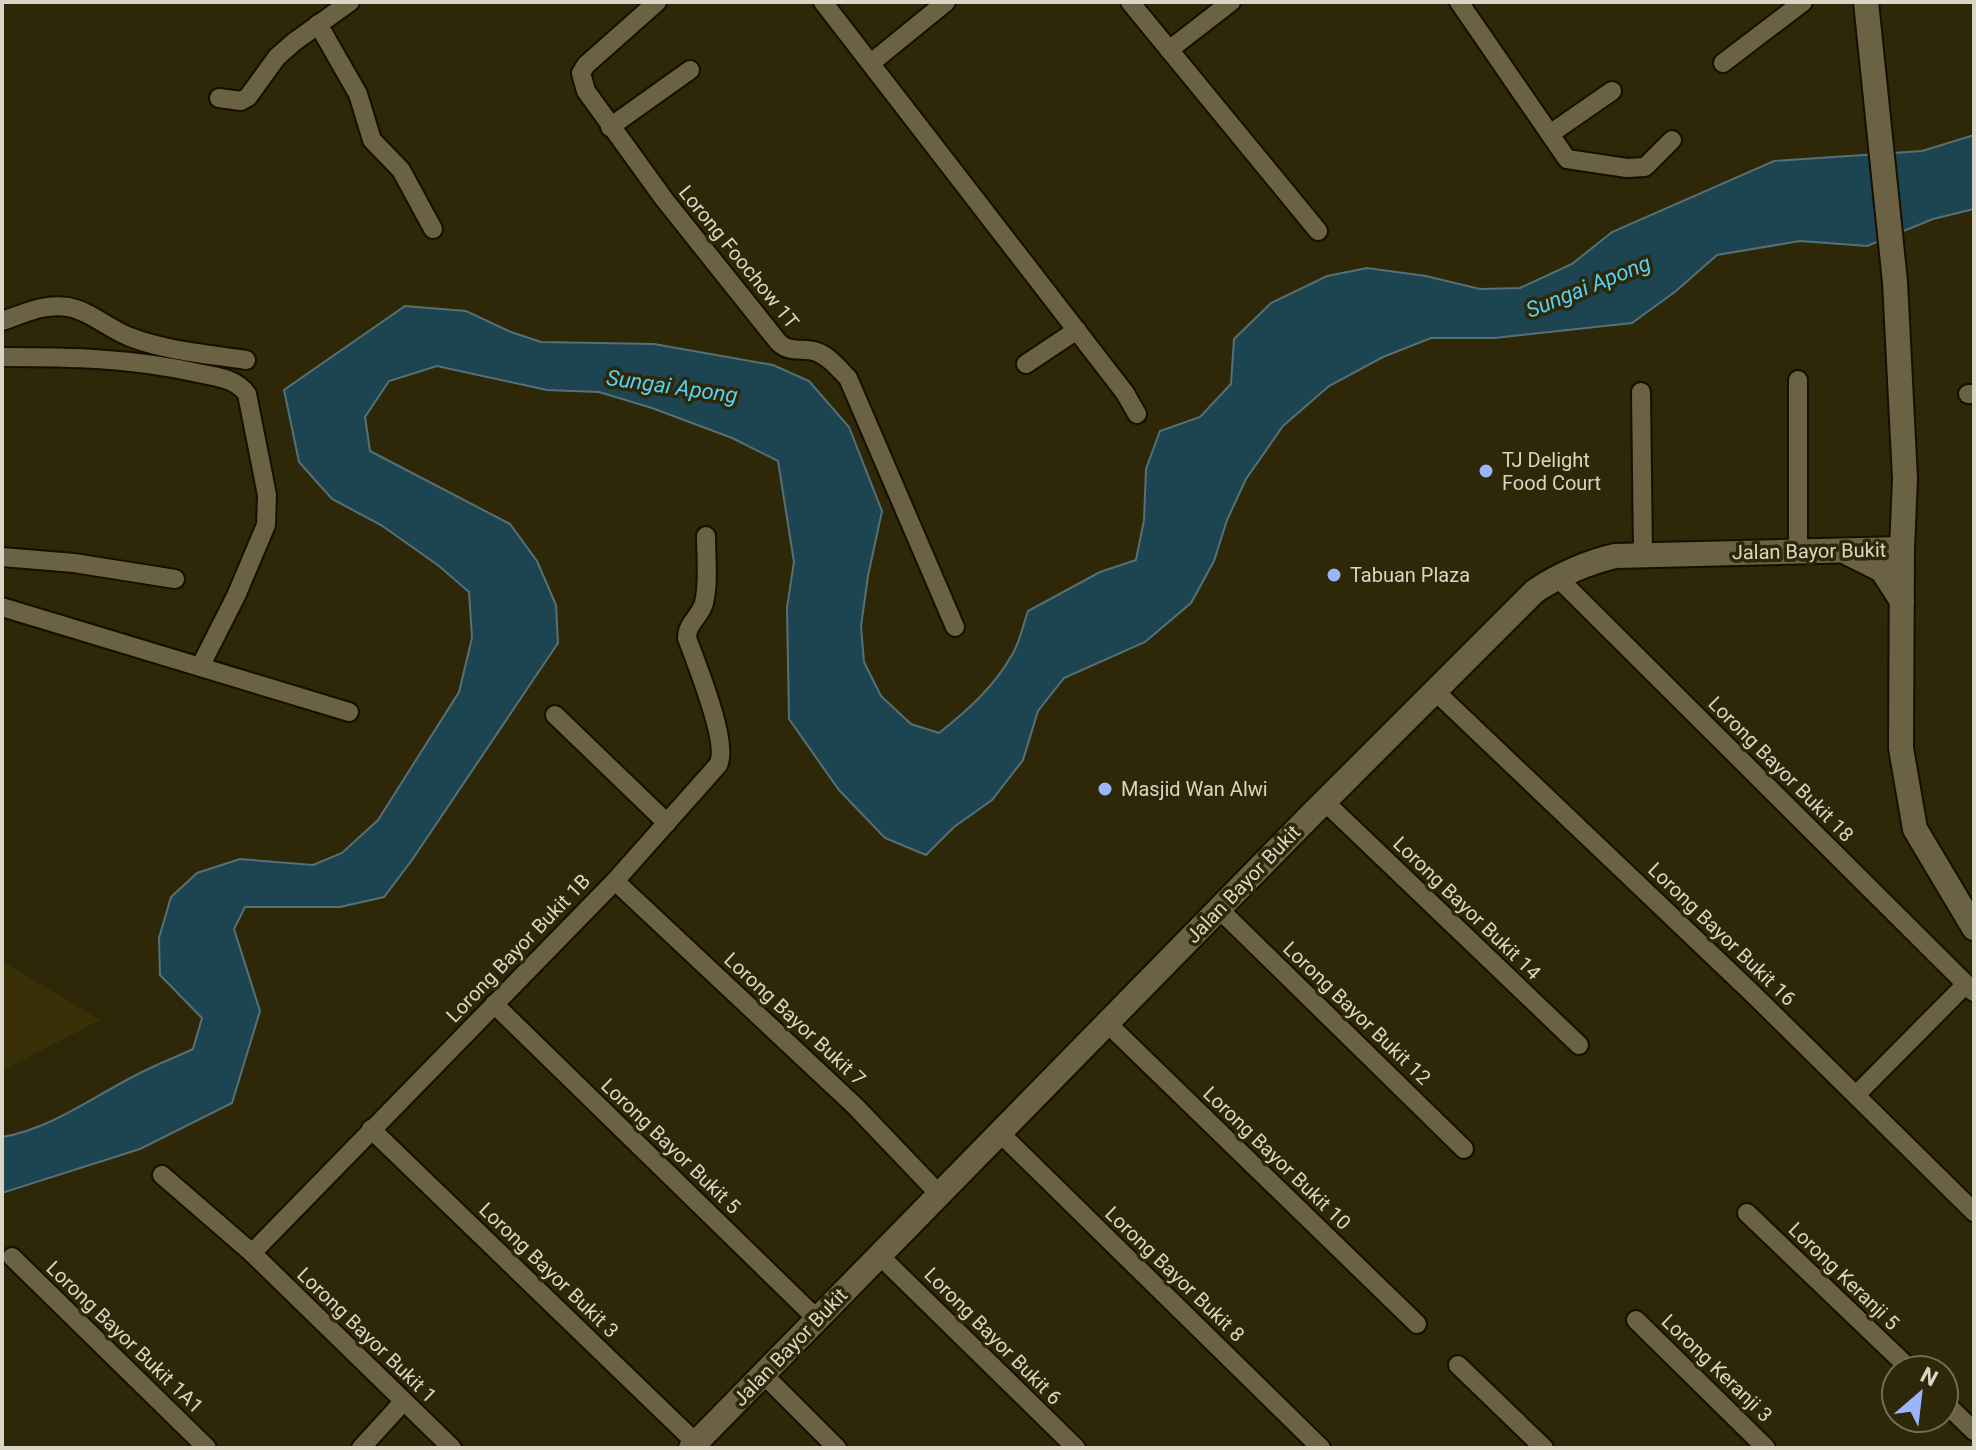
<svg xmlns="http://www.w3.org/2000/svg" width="1976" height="1450" font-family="Roboto,sans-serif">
  <rect width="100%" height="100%" fill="#2e2708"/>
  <polygon fill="#3a3008" points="2,961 100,1020 2,1071"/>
  <path fill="#1d4451" stroke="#567074" stroke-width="2" d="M1974 135V209L1933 219 1867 246 1800 241 1717 255 1676 291 1632 323 1495 338H1431L1383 357 1329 386 1283 426 1246 479 1227 520 1214 561 1191 603 1145 642 1064 678 1038 711 1023 760 992 800 954 827 926 855 885 838 839 790 789 719 787 607 794 562 778 461 732 438 652 408 599 392 547 390 437 366 389 381 365 417 370 451 510 524 537 561 556 605 558 643 412 860 384 897 340 907H245L234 929 260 1011 232 1103 140 1149 2 1193V1137C52 1129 97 1094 142 1072 158 1064 176 1057 193 1049L202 1018 160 975 159 938 171 897 197 873 240 859 313 865 342 853 378 820 459 692 472 638 469 592 439 566 381 525 332 499 299 462 284 390 405 306 466 311 511 332 541 342 654 344 773 365 809 381 849 427 882 511 868 576 861 626 864 662 881 696 911 724 939 733C968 710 995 686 1013 653 1020 641 1023 625 1028 611L1100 572 1136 560 1144 520 1146 469 1160 431 1200 417 1231 384 1234 339 1271 303 1327 276 1367 268 1426 276 1480 289 1520 288 1572 264 1612 232 1774 161 1922 151Z"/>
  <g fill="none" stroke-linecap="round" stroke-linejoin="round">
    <g stroke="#150f00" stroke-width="22">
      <g id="street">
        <path d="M657 2 586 65 581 73 586 91 664 199 779 343C792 354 803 347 817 352 830 357 839 369 848 378L955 627"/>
        <polyline points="823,2 1125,393 1137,414"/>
        <polyline points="1130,2 1318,231"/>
        <polyline points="1459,2 1567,159 1627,168 1645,167 1672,140"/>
        <polyline points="318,24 358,94 372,140 401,170 433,229"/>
        <polyline points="1169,50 1231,2"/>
        <polyline points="871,63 946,2"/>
        <polyline points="1723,63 1803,2"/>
        <polyline points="219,98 241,101 248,97 277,57 294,42 350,2"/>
        <polyline points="610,127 690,70"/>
        <polyline points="1550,134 1612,91"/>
        <path d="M2 321C24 314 43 303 68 307 90 311 109 329 130 337 166 351 208 354 246 360"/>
        <path d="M2 357C70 357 131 358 198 373 216 377 236 378 247 394L267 495 266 525 236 596 201 665"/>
        <polyline points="1026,364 1077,330"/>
        <polyline points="1798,380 1798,551"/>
        <polyline points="1641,392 1643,554"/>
        <polyline points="1968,394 1974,394"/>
        <polyline points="2,557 74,563 175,579"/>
        <polyline points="1557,577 1974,992"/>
        <polyline points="2,607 349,712"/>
        <polyline points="1435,691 1752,993 1974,1212"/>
        <polyline points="555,715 667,823"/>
        <polyline points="1325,802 1579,1045"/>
        <polyline points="615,881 855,1106 939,1194"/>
        <polyline points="1219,909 1464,1149"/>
        <polyline points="494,1004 817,1319"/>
        <polyline points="1107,1023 1417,1324"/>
        <polyline points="1856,1095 1966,984"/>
        <polyline points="371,1129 696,1443"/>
        <polyline points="999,1132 1321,1448"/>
        <polyline points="162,1175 252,1253 452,1448"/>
        <polyline points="1747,1213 1911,1370"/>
        <path d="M252 1253 615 881 718 765C730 745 696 663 687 638 687 623 700 617 704 603 709 582 706 557 706 536"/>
        <polyline points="879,1255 1076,1448"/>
        <polyline points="12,1257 207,1448"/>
        <polyline points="1636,1320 1766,1448"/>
        <polyline points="1458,1365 1544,1448"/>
        <polyline points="763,1374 837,1448"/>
        <polyline points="1944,1402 1974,1431"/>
        <polyline points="361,1448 403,1402"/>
      </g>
    </g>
    <g stroke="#150f00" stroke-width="28">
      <g id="secondary">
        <polyline points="1866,2 1895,282 1905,479 1902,549 1901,748 1915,829 1974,928"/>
        <polyline points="1848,553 1882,570 1902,601"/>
        <path d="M691 1448 1309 817 1535 591C1561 574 1585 563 1615 556L1902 549"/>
      </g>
    </g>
    <use href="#street" stroke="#6a6243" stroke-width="18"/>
    <use href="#secondary" stroke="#6a6243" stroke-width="24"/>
  </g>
  <g fill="#9bb5fd" stroke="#2e2708" stroke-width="3">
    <circle cx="1486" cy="471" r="8"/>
    <circle cx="1334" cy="575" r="8"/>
    <circle cx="1105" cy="789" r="8"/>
  </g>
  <g text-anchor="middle" stroke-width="7" stroke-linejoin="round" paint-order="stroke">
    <g font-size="20" fill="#dad6c5" stroke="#2e2708">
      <text transform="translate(739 257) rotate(51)" y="7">Lorong Foochow 1T</text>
      <text transform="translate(1809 551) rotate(-1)" y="7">Jalan Bayor Bukit</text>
      <text transform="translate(1781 769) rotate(45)" y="7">Lorong Bayor Bukit 18</text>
      <text transform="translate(1243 884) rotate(-46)" y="7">Jalan Bayor Bukit</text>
      <text transform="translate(1467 908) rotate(44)" y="7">Lorong Bayor Bukit 14</text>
      <text transform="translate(1722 934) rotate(44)" y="7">Lorong Bayor Bukit 16</text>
      <text transform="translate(518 948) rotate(-46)" y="7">Lorong Bayor Bukit 1B</text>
      <text transform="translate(1357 1013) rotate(44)" y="7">Lorong Bayor Bukit 12</text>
      <text transform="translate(795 1019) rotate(43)" y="7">Lorong Bayor Bukit 7</text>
      <text transform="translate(671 1146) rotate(44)" y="7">Lorong Bayor Bukit 5</text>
      <text transform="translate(1277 1158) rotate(44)" y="7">Lorong Bayor Bukit 10</text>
      <text transform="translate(549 1270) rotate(44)" y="7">Lorong Bayor Bukit 3</text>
      <text transform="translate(1175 1274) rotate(44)" y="7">Lorong Bayor Bukit 8</text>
      <text transform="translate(1844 1276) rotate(44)" y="7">Lorong Keranji 5</text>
      <text transform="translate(367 1335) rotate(44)" y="7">Lorong Bayor Bukit 1</text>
      <text transform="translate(993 1336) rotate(45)" y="7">Lorong Bayor Bukit 6</text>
      <text transform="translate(125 1337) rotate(44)" y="7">Lorong Bayor Bukit 1A1</text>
      <text transform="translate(790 1347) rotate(-46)" y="7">Jalan Bayor Bukit</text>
      <text transform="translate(1717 1368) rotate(44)" y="7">Lorong Keranji 3</text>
    </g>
    <g font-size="20" fill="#dad6c5" stroke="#2e2708" text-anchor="start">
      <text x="1502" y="467">TJ Delight<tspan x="1502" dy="23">Food Court</tspan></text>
      <text x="1350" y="582">Tabuan Plaza</text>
      <text x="1121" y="796">Masjid Wan Alwi</text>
    </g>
    <g font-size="22" font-style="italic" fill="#53d2fa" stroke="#2e2708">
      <text transform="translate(1588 286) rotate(-22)" y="8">Sungai Apong</text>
      <text transform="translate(672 386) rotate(8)" y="8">Sungai Apong</text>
    </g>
  </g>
  <rect width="1976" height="1450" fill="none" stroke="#dad6c5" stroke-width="8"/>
  <g transform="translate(1920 1394) rotate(28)"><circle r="38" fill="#2e2708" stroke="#736d54" stroke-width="2"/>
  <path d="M0-6L14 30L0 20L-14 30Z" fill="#9bb5fd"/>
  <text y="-12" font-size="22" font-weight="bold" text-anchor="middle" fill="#dad6c5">N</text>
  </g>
</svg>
